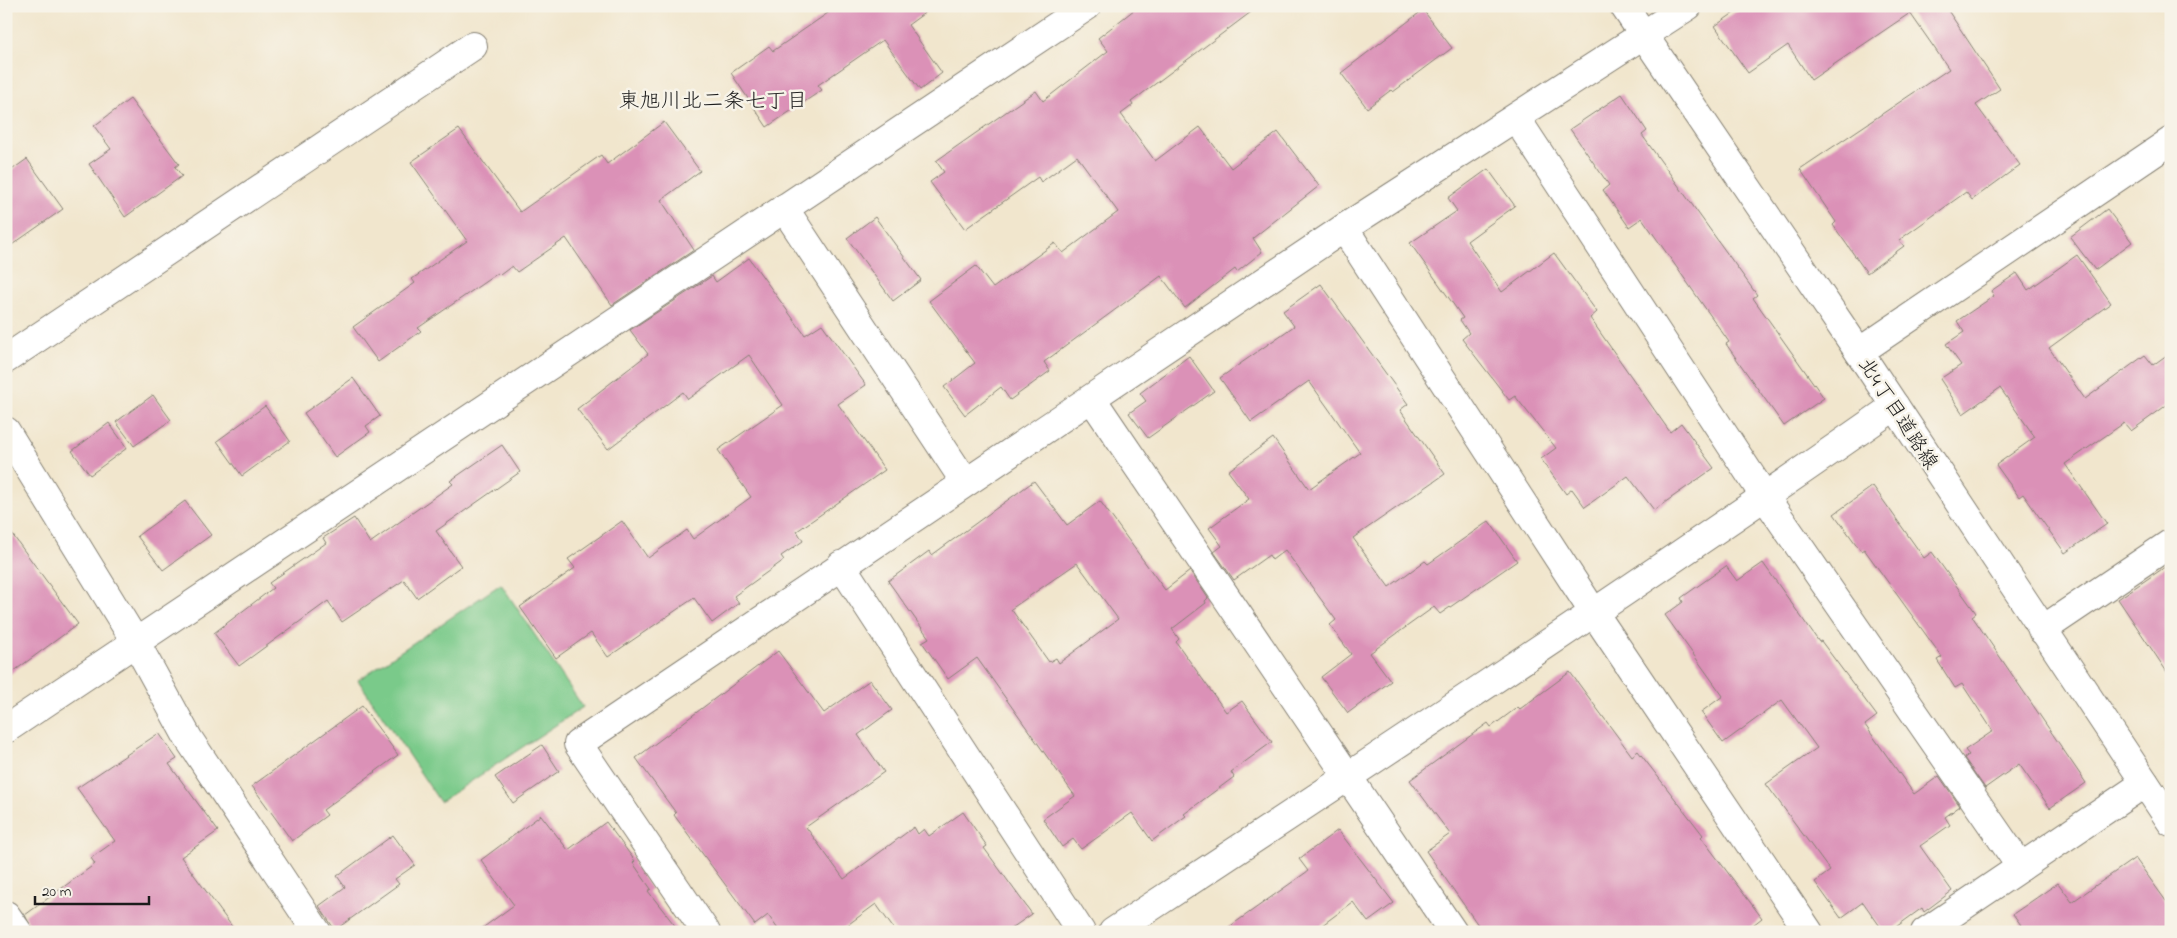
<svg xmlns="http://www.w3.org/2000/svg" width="2177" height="938" font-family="'Indie Flower','Klee One',sans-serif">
  <rect width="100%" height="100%" fill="#f7f3e8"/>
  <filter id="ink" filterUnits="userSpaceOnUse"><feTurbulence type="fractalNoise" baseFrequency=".02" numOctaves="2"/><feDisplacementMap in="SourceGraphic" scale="10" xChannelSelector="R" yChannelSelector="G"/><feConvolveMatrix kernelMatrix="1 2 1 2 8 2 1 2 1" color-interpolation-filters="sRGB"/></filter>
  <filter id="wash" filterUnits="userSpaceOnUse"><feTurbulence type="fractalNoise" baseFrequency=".0096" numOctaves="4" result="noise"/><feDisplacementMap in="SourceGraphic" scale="20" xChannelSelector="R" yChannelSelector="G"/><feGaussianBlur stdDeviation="1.12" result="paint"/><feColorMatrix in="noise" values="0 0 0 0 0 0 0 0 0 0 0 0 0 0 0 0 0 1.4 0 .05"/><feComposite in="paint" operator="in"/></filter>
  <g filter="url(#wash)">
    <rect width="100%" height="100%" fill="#f1e6cd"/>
    <polygon fill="#7aca8a" stroke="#4b7353" points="501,584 583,707 440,802 358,680"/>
    <g id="blocks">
      <g fill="#db91b7" fill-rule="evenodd">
        <polygon points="838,6 934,6 908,25 942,73 920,90 883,40 818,85 822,90 767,127 731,73 769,46 773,51"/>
        <polygon points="1139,6 1259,6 1131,102 1133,105 1121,114 1155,161 1200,127 1231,168 1278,132 1319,186 1253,238 1262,252 1237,272 1235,269 1185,308 1161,276 1044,362 1050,371 1010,400 1001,387 965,415 944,387 975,363 929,301 976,266 993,288 1055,243 1063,253 1118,212 1077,156 1041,182 1038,177 965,229 930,182 944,172 936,161 1036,91 1043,101 1108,51 1098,38"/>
        <polygon points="1744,6 1945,6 2000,89 1976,105 2020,165 1972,200 1966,192 1899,240 1904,246 1867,273 1833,225 1836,222 1800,169 1949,69 1910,13 1811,80 1788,45 1748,73 1715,26"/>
        <polygon points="1423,10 1452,48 1393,92 1391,90 1367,108 1341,73"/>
        <polygon points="1622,94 1647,131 1642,135 1757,295 1753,298 1824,398 1784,426 1726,344 1729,342 1642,218 1629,227 1603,190 1609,185 1570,129"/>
        <polygon points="130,99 179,164 175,167 182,176 125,217 89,164 111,149 94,126"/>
        <polygon points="664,122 700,171 661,200 694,250 612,305 566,238 517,272 512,266 500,275 498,273 418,328 421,331 378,362 353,327 415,283 412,279 467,241 411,162 459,129 520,212 601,155 607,164"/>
        <polygon points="27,159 63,209 6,249 6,174"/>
        <polygon points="1488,169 1515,206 1467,241 1502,292 1554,253 1597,312 1590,318 1670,432 1681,423 1714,468 1654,510 1628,476 1585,507 1572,489 1566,494 1541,459 1556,448 1515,396 1509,400 1462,339 1469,333 1460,320 1463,318 1410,243 1457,211 1448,198"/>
        <polygon points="2107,209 2132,242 2095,270 2070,237"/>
        <polygon points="875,217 921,280 893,301 847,238"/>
        <polygon points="2077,255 2111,303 2049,348 2085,399 2145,355 2153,365 2171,352 2171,402 2131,431 2124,423 2065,464 2107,524 2065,553 2023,494 2019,497 1996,465 2035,437 2000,388 1963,414 1940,379 1961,365 1946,344 1964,332 1957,321 1994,296 1991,291 2017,273 2028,290"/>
        <polygon points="749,258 805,335 822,324 866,385 838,404 885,470 797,531 803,541 781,556 784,560 734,596 739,603 712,623 694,598 608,657 591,633 556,658 520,607 575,568 568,559 622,521 648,558 687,530 693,539 751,497 718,450 783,405 749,355 688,399 683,392 608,449 577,409 648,354 630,330 712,276 716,282"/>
        <polygon points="1321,284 1408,404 1400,410 1445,474 1353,538 1389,587 1425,561 1428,564 1489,521 1517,561 1440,614 1434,607 1370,653 1391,681 1348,713 1321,677 1351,654 1330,625 1336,620 1285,550 1272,560 1269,555 1234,580 1214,552 1222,546 1209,528 1249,499 1228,471 1273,438 1309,489 1360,453 1309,381 1251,422 1220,378 1294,326 1283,311"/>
        <polygon points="1189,356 1214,391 1148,438 1129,413 1146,401 1140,393"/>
        <polygon points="353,378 380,416 366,426 370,432 335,457 304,413"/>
        <polygon points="153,395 171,420 134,446 116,422"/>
        <polygon points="265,406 290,441 242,476 217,441"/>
        <polygon points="109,423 127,448 90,475 72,451"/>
        <polygon points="502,445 520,472 436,531 461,566 417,598 404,580 342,622 328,601 239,666 214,633 273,588 269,583 326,543 323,538 354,518 370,543 453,484 450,481"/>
        <path d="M1034 481 1067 525 1100 501 1165 590 1190 571 1208 598 1205 601 1206 603 1172 629 1179 639 1176 642 1226 712 1242 701 1272 742 1231 772 1234 777 1184 814 1186 816 1152 841 1132 813 1081 849 1073 839 1062 847 1043 819 1075 796 977 658 948 679 922 642 929 638 888 581 929 551 932 555ZM1077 563 1118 619 1059 663 1056 658 1049 662 1011 609Z"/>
        <polygon points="1873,486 1924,558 1932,552 1976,613 1972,616 2086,783 2050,808 2019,764 1985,788 1964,758 1969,755 1965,750 1993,731 1962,684 1955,688 1937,660 1942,657 1864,549 1861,551 1834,514"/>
        <polygon points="185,501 211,535 163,570 137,536"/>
        <polygon points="6,526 78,624 6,677"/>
        <polygon points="1763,563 1819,642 1821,641 1877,716 1865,725 1914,794 1939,776 1960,806 1945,817 1950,825 1920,846 1952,891 1924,912 1922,908 1889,932 1884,932 1863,902 1841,918 1815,882 1830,871 1766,784 1817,748 1782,700 1723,743 1701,712 1723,696 1665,615 1683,602 1681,598 1726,566 1737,581"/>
        <polygon points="2171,563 2171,678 2118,599"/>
        <polygon points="778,651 824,713 870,680 892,710 858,735 884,772 806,827 844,879 914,827 918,834 924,829 929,836 963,812 987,846 984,848 1032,914 1006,932 896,932 876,904 838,932 780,932 768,915 755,925 674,815 676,813 636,758"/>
        <polygon points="1570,672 1632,756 1638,751 1703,835 1701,837 1762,918 1744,932 1483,932 1426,851 1450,834 1410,780 1488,723 1491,727 1518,707 1520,709"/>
        <polygon points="362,706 398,755 323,810 327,815 292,841 252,786"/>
        <polygon points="159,733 177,759 169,764 218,831 181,857 236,932 33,932 25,915 95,864 91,858 115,841 77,788"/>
        <polygon points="542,745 559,771 513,803 495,777"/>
        <polygon points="541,815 568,850 606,822 635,861 633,863 651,889 648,891 680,932 477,932 514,905 481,860"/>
        <polygon points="1338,830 1394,903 1368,922 1353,902 1313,932 1222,932 1308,871 1299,859"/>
        <polygon points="393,835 415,865 395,879 399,884 335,930 319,906 345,887 337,876"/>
        <polygon points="2135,858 2171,908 2171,932 2026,932 2013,914 2058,883 2072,902"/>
      </g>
    </g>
  </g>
  <g filter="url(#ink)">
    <use href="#blocks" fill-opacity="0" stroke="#868174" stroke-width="1"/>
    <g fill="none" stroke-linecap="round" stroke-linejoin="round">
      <g stroke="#868174" stroke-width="30">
        <g id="minor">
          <polyline points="1624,6 1859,352 2171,822"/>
          <polyline points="1516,118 1765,497 2021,867"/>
          <polyline points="784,208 965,482"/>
          <polyline points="1344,228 1594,613 1809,932"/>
          <polyline points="1859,352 2171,141"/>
          <polyline points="6,359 473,46"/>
          <polyline points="1092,399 1453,932"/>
          <polyline points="6,431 135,641 188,738 317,932"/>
          <polyline points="841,565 1081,932"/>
          <polyline points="2042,630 2171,543"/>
          <polyline points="6,729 1087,6"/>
          <polyline points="6,915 18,932"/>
          <polyline points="706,932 578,744 1344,228 1688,6"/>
          <path d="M1113 932C1375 759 1638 586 1895 406"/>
          <polyline points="1925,932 2145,783"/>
        </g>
      </g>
      <use href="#minor" stroke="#fff" stroke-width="28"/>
    </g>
  </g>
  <g text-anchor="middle" stroke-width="5" stroke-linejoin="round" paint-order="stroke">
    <g font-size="20" fill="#1c1c1c" stroke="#f7f3e8">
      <text transform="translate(1899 413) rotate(57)" y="7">北4丁目道路線</text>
    </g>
    <g font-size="21" fill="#1c1c1c" stroke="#f7f3e8">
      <text x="713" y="107">東旭川北二条七丁目</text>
    </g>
  </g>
  <rect width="2177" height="938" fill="none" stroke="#f7f3e8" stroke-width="25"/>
  <path d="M35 896v8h114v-8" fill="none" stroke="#1c1c1c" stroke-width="2.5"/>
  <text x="42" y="896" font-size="15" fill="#1c1c1c" stroke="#f7f3e8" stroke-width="4" paint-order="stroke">20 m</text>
</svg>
